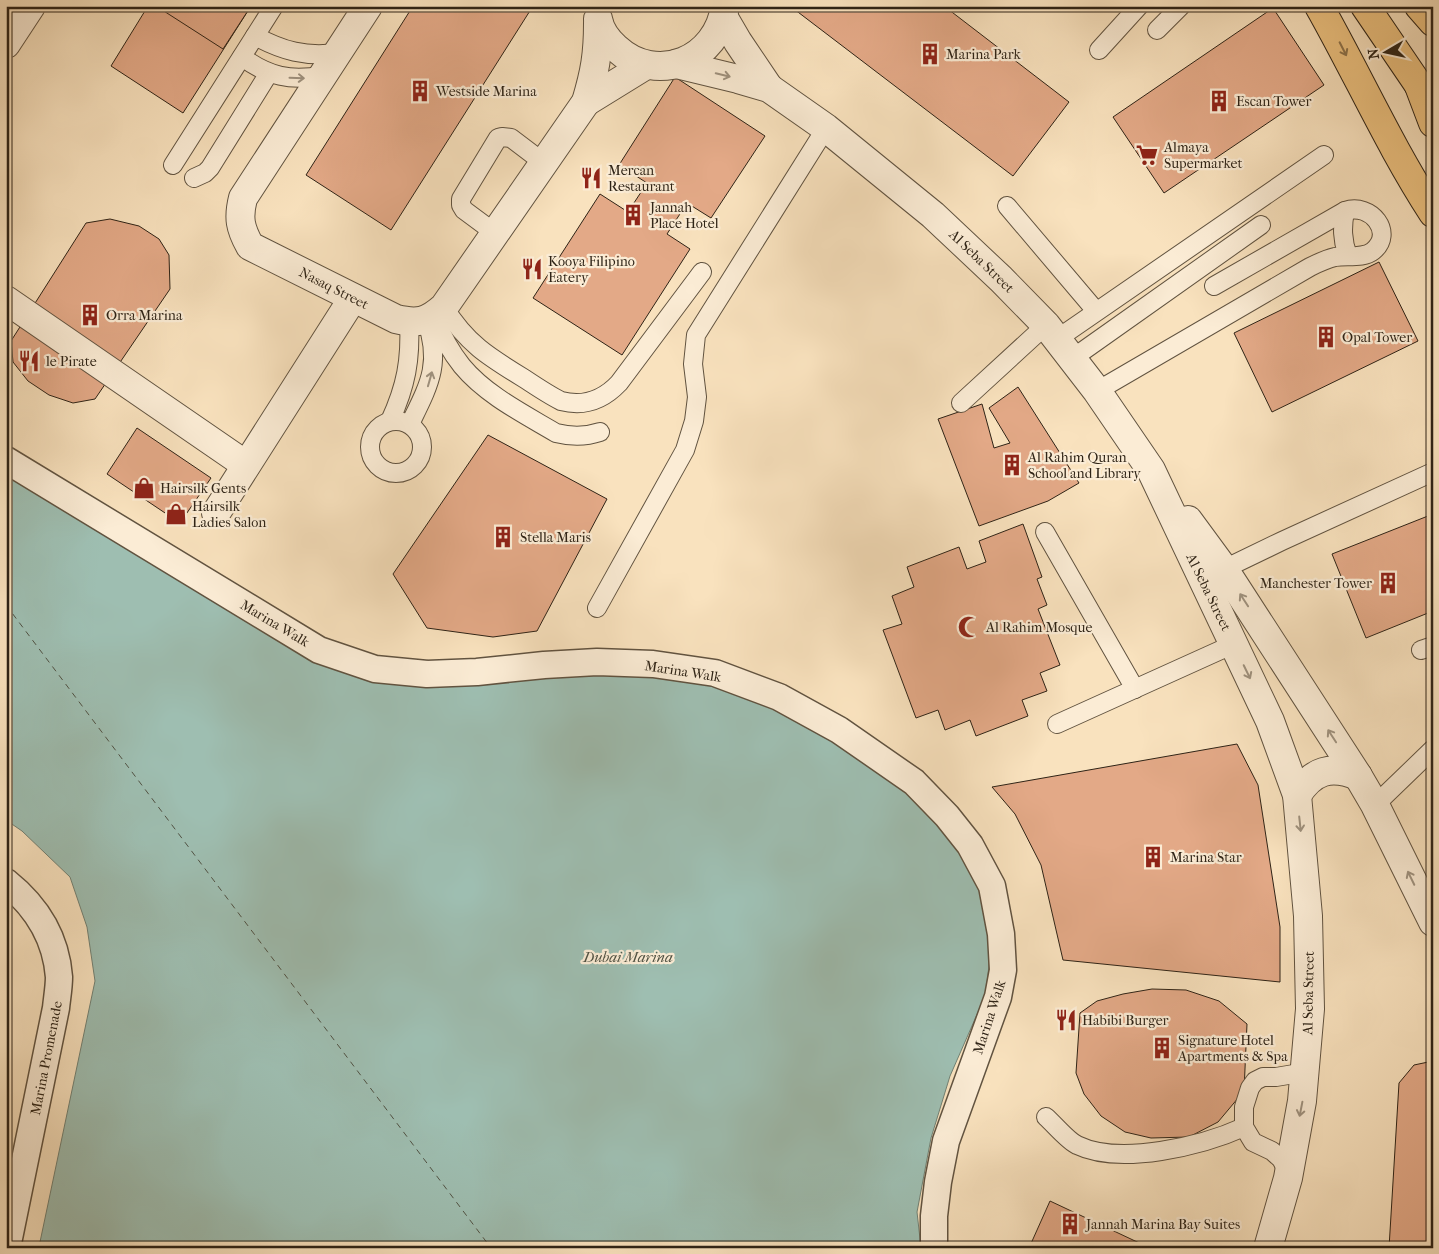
<svg xmlns="http://www.w3.org/2000/svg" width="1439" height="1254" font-family="'IM FELL French Canon',serif">
  <rect width="100%" height="100%" fill="#f9e2be"/>
  <filter id="stains"><feTurbulence type="fractalNoise" baseFrequency=".004" numOctaves="4"/><feColorMatrix values="0 0 0 0 .2 0 0 0 0 .09 0 0 0 0 .02 0 0 0 .5 -.17"/></filter>
  <radialGradient id="worn" r=".72"><stop offset=".6" stop-color="#630" stop-opacity="0"/><stop offset="1" stop-color="#630" stop-opacity=".3"/></radialGradient>
  <polygon fill="#9ebeb1" stroke="#718073" points="6,470 394,681 644,667 778,700 933,810 964,856 983,900 992,935 986,994 950,1076 931,1138 917,1212 921,1248 40,1248 40,1242 95,981 87,927 70,877 22,831 6,820"/>
  <g fill="none" stroke-linecap="round" stroke-linejoin="round">
    <polyline stroke="#505244" stroke-width="1" stroke-dasharray="6 5" stroke-linecap="butt" points="6,605 491,1248"/>
  </g>
  <g fill="#e3a987" stroke="#2e2316">
    <polygon points="148,6 251,6 183,113 111,66"/>
    <polygon points="156,6 251,6 223,49"/>
    <polygon points="413,6 533,6 391,230 306,175"/>
    <polygon points="790,6 944,6 1069,102 1013,176"/>
    <polygon points="1273,8 1324,85 1164,193 1113,117"/>
    <polygon points="675,77 765,136 711,218 687,203 667,234 690,249 622,355 533,298 600,194 628,212 647,183 619,165"/>
    <polygon points="110,219 139,226 159,239 169,255 170,289 95,399 73,403 49,395 28,381 13,362 11,341 86,223"/>
    <polygon points="1379,262 1418,341 1272,412 1234,333"/>
    <polygon points="1018,387 1079,483 1048,501 979,526 938,419 982,404 994,448 1010,443 989,408"/>
    <polygon points="137,428 211,478 180,523 107,474"/>
    <polygon points="488,435 607,499 537,631 493,637 427,628 393,574"/>
    <polygon points="1433,514 1433,611 1366,638 1332,554"/>
    <polygon points="1023,524 1042,577 1037,579 1047,605 1038,609 1060,665 1040,673 1047,691 1022,700 1028,716 976,736 970,720 945,730 938,710 916,718 883,630 902,624 892,596 914,587 907,567 959,547 967,569 986,562 979,541"/>
    <polygon points="1237,744 1258,785 1280,927 1280,982 1063,960 1041,865 1015,814 992,787"/>
    <polygon points="1152,989 1186,990 1219,1001 1247,1024 1244,1091 1218,1122 1189,1137 1151,1138 1125,1132 1101,1116 1084,1094 1076,1073 1080,1013 1097,1001 1123,994"/>
    <polygon points="1433,1061 1433,1248 1389,1248 1399,1083 1414,1065"/>
    <polygon points="1050,1201 1150,1248 1029,1248"/>
  </g>
  <g fill="none" stroke-linecap="round" stroke-linejoin="round">
    <g stroke="#615340" stroke-width="20">
      <g id="service">
        <polyline points="1157,30 1181,6"/>
        <path d="M255 36C283 51 305 57 337 53"/>
        <polyline points="1099,50 1139,6"/>
        <path d="M242 57C268 76 291 82 323 75"/>
        <polyline points="173,165 274,6"/>
        <polyline points="194,178 205,173 210,168 269,73"/>
        <polyline points="1007,206 1096,311"/>
        <path d="M1345 211C1342 227 1342 240 1348 256"/>
        <polyline points="495,233 464,210 461,205 461,199 498,138 502,137 511,138 544,163"/>
        <path d="M444 307C467 344 489 357 525 379 537 387 549 395 561 401 584 407 603 400 619 383L702 272"/>
        <path d="M434 316C441 334 450 351 462 366 486 395 524 414 556 433 572 437 585 437 600 432"/>
        <polyline points="1057,339 1324,155"/>
        <polyline points="1073,358 1261,225"/>
        <path d="M1097 391 1310 267C1318 263 1326 259 1335 257 1347 255 1363 259 1373 251 1395 233 1371 202 1345 211L1214 286"/>
        <polyline points="961,403 1046,325"/>
        <circle cx="396" cy="447" r="26"/>
        <path d="M390 421C406 386 411 360 409 322"/>
        <path d="M410 424C429 385 442 363 426 320"/>
        <polyline points="1045,532 1135,689"/>
        <polyline points="1224,569 1282,541 1433,472"/>
        <polyline points="597,608 685,450 694,421 697,397 693,364 696,335 826,128"/>
        <polyline points="1421,650 1433,646"/>
        <polyline points="1057,724 1234,644"/>
        <polyline points="1375,805 1433,749"/>
        <path d="M1046 1117C1054 1124 1068 1141 1077 1145 1120 1166 1202 1146 1244 1127"/>
        <polyline points="1288,1172 1281,1159 1272,1151 1253,1142 1244,1127 1244,1107 1250,1088 1255,1081 1263,1077 1276,1077 1294,1074 1305,1067"/>
      </g>
    </g>
    <g stroke="#615340" stroke-width="29">
      <g id="pedestrian">
        <polyline points="6,460 319,650 375,669 427,674 477,672 544,665 597,662 653,664 715,673 779,697 839,730 914,782 947,816 970,845 992,886 1001,934 1003,970 998,997 946,1141 938,1182 934,1216 934,1248"/>
        <path d="M6 882C36 906 56 937 59 977 59 987 57 998 56 1008L7 1248"/>
      </g>
    </g>
    <g stroke="#615340" stroke-width="30">
      <g id="minor">
        <path d="M368 6 243 198C238 218 240 228 250 246L396 319C418 324 427 322 444 307L586 102C595 72 598 54 598 23"/>
        <polyline points="724,18 738,42 769,88"/>
        <path d="M598 19C600 30 608 41 616 48 657 86 718 60 725 6"/>
        <polyline points="6,44 31,6"/>
        <polyline points="676,64 738,79 769,88 826,128 933,215 1001,279 1046,325 1097,391 1151,470 1270,721 1297,795 1308,916 1310,1009 1302,1101 1288,1178 1268,1248"/>
        <polyline points="586,102 646,65"/>
        <polyline points="6,300 246,465"/>
        <polyline points="216,513 353,298"/>
        <polyline points="1188,520 1224,569 1358,776 1375,805 1433,922"/>
        <path d="M1297 795C1313 770 1331 765 1358 776"/>
      </g>
    </g>
    <g stroke="#2e2316" stroke-width="30">
      <polyline id="primary" points="1365,6 1433,106"/>
    </g>
    <g stroke="#2e2316" stroke-width="30">
      <g id="motorway">
        <path d="M1319 6C1358 75 1390 147 1433 213"/>
        <polyline points="1419,6 1433,22"/>
        <polyline points="1419,86 1433,123"/>
      </g>
    </g>
    <use href="#service" stroke="#fbecd5" stroke-width="18"/>
    <use href="#pedestrian" stroke="#fbecd5" stroke-width="26"/>
    <use href="#minor" stroke="#fbecd5" stroke-width="28"/>
    <use href="#primary" stroke="#ecc17f" stroke-width="28"/>
    <use href="#motorway" stroke="#ecc17f" stroke-width="28"/>
  </g>
  <defs><path id="oneway-shaft" d="M-6 0H5M1.5-3L5.5 0L1.5 3" fill="none" stroke-width="1.6" stroke-linecap="round" stroke-linejoin="round" transform="scale(1.25)"/></defs>
  <use stroke="#8d724a" href="#oneway-shaft" transform="translate(1343 49) rotate(63)"/>
  <g stroke="#9f927f">
    <use href="#oneway-shaft" transform="translate(723 75) rotate(14)"/>
    <use href="#oneway-shaft" transform="translate(297 78) rotate(2)"/>
    <use href="#oneway-shaft" transform="translate(430 379) rotate(-74)"/>
    <use href="#oneway-shaft" transform="translate(1244 600) rotate(-123)"/>
    <use href="#oneway-shaft" transform="translate(1247 672) rotate(64)"/>
    <use href="#oneway-shaft" transform="translate(1332 736) rotate(-123)"/>
    <use href="#oneway-shaft" transform="translate(1300 824) rotate(84)"/>
    <use href="#oneway-shaft" transform="translate(1411 878) rotate(-116)"/>
    <use href="#oneway-shaft" transform="translate(1301 1109) rotate(101)"/>
  </g>
  <defs>
    <g id="building-bare" transform="scale(1.725)"><path d="M-4-6H4V6H1V3H-1V6H-4ZM-2.5-4.3h1.7v1.8h-1.7ZM.8-4.3h1.7v1.8H.8ZM-2.5-1h1.7V.8h-1.7ZM.8-1h1.7V.8H.8Z" fill="#8f2418" stroke="#fbecd5" stroke-width="2.5" paint-order="stroke"/></g>
    <g id="supermarket-bare" transform="scale(1.725)"><path d="M-6-5.5h2.5l.6 2H6L4.5 2H-2.5L-4.4-4H-6ZM-1.5 3.2a1.3 1.3 0 1 0 .1 0ZM3 3.2a1.3 1.3 0 1 0 .1 0Z" fill="#8f2418" stroke="#fbecd5" stroke-width="2.5" paint-order="stroke"/></g>
    <g id="restaurant-bare" transform="scale(1.725)"><path d="M-5-6h1v4h1v-4h1v4h1v-4h1v5L-1.5 .5V6h-2V.5L-5-1ZM5-6V6H3V1.5H1.5Q1.5-4 5-6Z" fill="#8f2418" stroke="#fbecd5" stroke-width="2.5" paint-order="stroke"/></g>
    <g id="shop-bare" transform="scale(1.725)"><path d="M-5-2.5h2.3a2.7 3.5 0 0 1 5.4 0H5L5.5 6h-11ZM-1.5-2.5h3a1.5 2.3 0 0 0-3 0Z" fill="#8f2418" stroke="#fbecd5" stroke-width="2.5" paint-order="stroke"/></g>
    <g id="mosque-bare" transform="scale(1.725)"><path d="M3.5-4.9A6 6 0 1 0 3.5 4.9A5 5 0 1 1 3.5-4.9Z" fill="#8f2418" stroke="#fbecd5" stroke-width="2.5" paint-order="stroke"/></g>
  </defs>
  <g fill-rule="evenodd">
    <use href="#building-bare" x="930" y="54"/>
    <use href="#building-bare" x="420" y="91"/>
    <use href="#building-bare" x="1219" y="101"/>
    <use href="#supermarket-bare" x="1147" y="155"/>
    <use href="#restaurant-bare" x="591" y="178"/>
    <use href="#building-bare" x="633" y="215"/>
    <use href="#restaurant-bare" x="532" y="269"/>
    <use href="#building-bare" x="90" y="315"/>
    <use href="#building-bare" x="1326" y="337"/>
    <use href="#restaurant-bare" x="29" y="361"/>
    <use href="#building-bare" x="1012" y="465"/>
    <use href="#shop-bare" x="144" y="488"/>
    <use href="#shop-bare" x="176" y="514"/>
    <use href="#building-bare" x="503" y="537"/>
    <use href="#building-bare" x="1388" y="583"/>
    <use href="#mosque-bare" x="969" y="627"/>
    <use href="#building-bare" x="1153" y="857"/>
    <use href="#restaurant-bare" x="1066" y="1020"/>
    <use href="#building-bare" x="1162" y="1048"/>
    <use href="#building-bare" x="1070" y="1224"/>
  </g>
  <g text-anchor="middle" stroke-width="4.5" stroke-linejoin="round" paint-order="stroke">
    <g font-size="14" fill="#2e2316" stroke="#fbecd5" text-anchor="start">
      <text x="946" y="59">Marina Park</text>
      <text x="436" y="96">Westside Marina</text>
      <text x="1236" y="106">Escan Tower</text>
      <text x="1164" y="152">Almaya<tspan x="1164" dy="16">Supermarket</tspan></text>
      <text x="608" y="175">Mercan<tspan x="608" dy="16">Restaurant</tspan></text>
      <text x="650" y="212">Jannah<tspan x="650" dy="16">Place Hotel</tspan></text>
      <text x="548" y="266">Kooya Filipino<tspan x="548" dy="16">Eatery</tspan></text>
      <text x="106" y="320">Orra Marina</text>
      <text x="1342" y="342">Opal Tower</text>
      <text x="46" y="366">le Pirate</text>
      <text x="1028" y="462">Al Rahim Quran<tspan x="1028" dy="16">School and Library</tspan></text>
      <text x="160" y="493">Hairsilk Gents</text>
      <text x="192" y="511">Hairsilk<tspan x="192" dy="16">Ladies Salon</tspan></text>
      <text x="520" y="542">Stella Maris</text>
      <text x="1372" y="588" text-anchor="end">Manchester Tower</text>
      <text x="986" y="632">Al Rahim Mosque</text>
      <text x="1170" y="862">Marina Star</text>
      <text x="1082" y="1025">Habibi Burger</text>
      <text x="1178" y="1045">Signature Hotel<tspan x="1178" dy="16">Apartments &amp; Spa</tspan></text>
      <text x="1086" y="1229">Jannah Marina Bay Suites</text>
    </g>
    <g font-size="14" fill="#2e2316" stroke="#fbecd5">
      <text transform="translate(982 261) rotate(44)" y="5">Al Seba Street</text>
      <text transform="translate(334 288) rotate(27)" y="5">Nasaq Street</text>
      <text transform="translate(1209 592) rotate(64)" y="5">Al Seba Street</text>
      <text transform="translate(275 623) rotate(31)" y="5">Marina Walk</text>
      <text transform="translate(683 671) rotate(9)" y="5">Marina Walk</text>
      <text transform="translate(1308 993) rotate(-89)" y="5">Al Seba Street</text>
      <text transform="translate(989 1017) rotate(-72)" y="5">Marina Walk</text>
      <text transform="translate(46 1058) rotate(-79)" y="5">Marina Promenade</text>
    </g>
    <g font-size="15" font-style="italic" fill="#505244" stroke="#fbecd5">
      <text x="628" y="962">Dubai Marina</text>
    </g>
  </g>
  <rect width="1439" height="1254" fill="none" stroke="#f9e2be" stroke-width="25"/>
  <rect x="8" y="8" width="1424" height="1239" fill="none" stroke="#2e2316" stroke-width="2.5"/>
  <rect x="12" y="12" width="1414" height="1229" fill="none" stroke="#2e2316"/>
  <g transform="translate(1386 52) rotate(261)" stroke="#fbecd5" stroke-width="4" paint-order="stroke">
  <path d="M0-4L9 19L0 12L-9 19Z" fill="#2e2316"/>
  <text y="-8" font-size="14" font-weight="bold" text-anchor="middle" fill="#2e2316">N</text>
  </g>
  <rect width="100%" height="100%" filter="url(#stains)"/>
  <rect width="100%" height="100%" fill="url(#worn)"/>
</svg>
